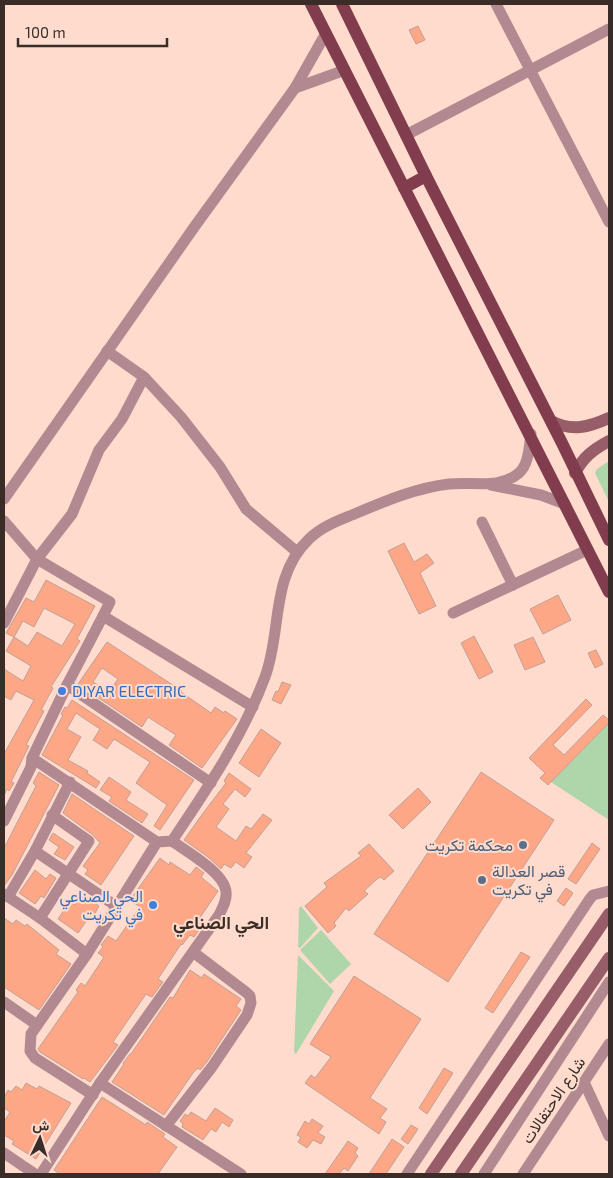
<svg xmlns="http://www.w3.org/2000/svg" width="613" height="1178" font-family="'Exo 2',Vazirmatn,sans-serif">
  <rect width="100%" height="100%" fill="#fedbcd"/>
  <g fill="#afd6aa">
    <polygon points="609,461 609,502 595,473 597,469"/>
    <polygon points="609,723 609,820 551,782"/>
    <polygon points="301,906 318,928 300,948 298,947 299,908"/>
    <polygon points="321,930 351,964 330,984 300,950"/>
    <polygon points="298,955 334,991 296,1054 294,1052"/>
  </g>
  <g fill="#fda787" stroke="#c1a094" fill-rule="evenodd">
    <polygon points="418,26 425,40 416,44 409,30"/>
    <polygon points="404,543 414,562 427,554 434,563 420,573 436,606 419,614 388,551"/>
    <path d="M46 580 95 606 77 639 80 641 51 687 53 688 41 710 44 711 26 745 29 746 11 782 14 783 9 791 7 789 4 796V754L34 700 16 691 11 700 4 696V669L23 681 31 666 6 651 14 637 6 633 26 598 34 602ZM44 608 75 624 62 646 37 632 28 646 14 637 23 621 34 627Z"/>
    <polygon points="558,595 571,620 543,634 530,609"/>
    <polygon points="474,636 493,672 479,679 461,643"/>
    <polygon points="533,637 545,662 525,670 514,645"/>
    <path d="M107 642 182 691 181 692 211 713 215 707 224 713 225 711 237 719 202 768 169 745 176 735 148 717 142 727 78 684ZM102 668 118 679 109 692 93 682Z"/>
    <polygon points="596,650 603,664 595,668 588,653"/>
    <polygon points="282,682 291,685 281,704 272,700 276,691 278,692"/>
    <polygon points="586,699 592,705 553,745 564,755 603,715 609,720 609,723 548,785 540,778 545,773 529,758"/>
    <polygon points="72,700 194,780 160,830 154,826 167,805 136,783 150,762 114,739 107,749 93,740 100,729 76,713 67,729 81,737 68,760 88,771 87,773 100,782 96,788 42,755 63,715 61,714 65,707 67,708"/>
    <polygon points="261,729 281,743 259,777 239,763"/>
    <polygon points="39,772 59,785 12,875 4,886 4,848 36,786 33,783"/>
    <polygon points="481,772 554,820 448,982 374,934"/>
    <polygon points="229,773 251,789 245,797 235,789 223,804 229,809 216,827 236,841 246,826 251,829 263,814 272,820 246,853 252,857 244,868 236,862 231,868 224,864 221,869 208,857 184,840 201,816 226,783 224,781"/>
    <polygon points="109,777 131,792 126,800 148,814 142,823 109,801 112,797 100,790"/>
    <polygon points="418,788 431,802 403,829 389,815"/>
    <polygon points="72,794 134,836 101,885 85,874 88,870 83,866 100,843 93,835 63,813"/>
    <polygon points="53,833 74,847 65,860 54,854 59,847 49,840"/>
    <polygon points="592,843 600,849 576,884 568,879"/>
    <polygon points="369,844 394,871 384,880 381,877 377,879 364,891 368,894 349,911 346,908 334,923 336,926 328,933 305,906 327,887 324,883 361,856 358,853"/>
    <polygon points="160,858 169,865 170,862 190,875 196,867 204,873 201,877 218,891 199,919 205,922 194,937 190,935 182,945 181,944 158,979 163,982 152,997 146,994 113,1042 118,1045 90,1082 84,1078 83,1079 40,1052 38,1049 78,992 76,990 81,983 85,986 104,957 98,953 103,947 101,945 108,936 116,941 140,907 130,900"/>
    <polygon points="35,870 46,879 50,874 56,878 44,898 41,896 35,904 19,893"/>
    <polygon points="566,888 573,893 564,906 557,901"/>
    <polygon points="82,894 99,906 94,915 91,914 78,933 58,919 70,901 75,905"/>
    <polygon points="4,918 13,924 16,920 25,926 27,924 59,950 56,954 71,964 39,1010 4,987"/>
    <polygon points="521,952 530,957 493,1013 485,1008"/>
    <polygon points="190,970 202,978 204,974 241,999 236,1006 241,1010 206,1063 200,1070 198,1068 193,1073 164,1115 112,1082 124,1064 123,1063 130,1054 131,1054 170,997 173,998"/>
    <polygon points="354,976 421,1019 370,1098 387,1109 380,1118 386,1122 379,1134 305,1083 311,1075 315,1078 331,1057 310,1044"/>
    <polygon points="444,1068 453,1073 427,1114 419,1108"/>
    <polygon points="26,1083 37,1089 39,1086 71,1103 36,1159 12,1144 14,1141 4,1135 4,1122 10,1112 4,1108 4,1098 8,1090 11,1092 16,1086 22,1090"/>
    <polygon points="102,1097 146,1125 147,1122 165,1134 163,1137 177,1147 158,1174 60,1174 54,1170"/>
    <polygon points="215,1108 233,1120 229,1127 222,1122 216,1132 211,1129 203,1140 182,1127 183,1124 180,1121 185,1114 188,1116 191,1112 206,1121"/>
    <polygon points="312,1119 323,1126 318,1133 325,1137 321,1144 313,1140 307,1148 298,1142 301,1137 297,1135 305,1121 309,1124"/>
    <polygon points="411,1125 418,1129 408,1144 401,1139"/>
    <polygon points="392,1139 404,1147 386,1174 369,1174"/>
    <polygon points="348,1141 358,1148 355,1153 358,1156 348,1171 344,1168 339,1174 325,1174"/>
  </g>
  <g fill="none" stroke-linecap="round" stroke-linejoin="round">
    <g stroke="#b28990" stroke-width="11">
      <polyline points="496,4 609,222"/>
      <polyline points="295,88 345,70"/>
      <polyline points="406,135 609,29"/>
      <polyline points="144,377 181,417 220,467 246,509 297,552"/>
      <polyline points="491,485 541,495 565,504"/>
      <polyline points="4,499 195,226 295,88 326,33"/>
      <polyline points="4,521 37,559 110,602 103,616 253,707"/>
      <polyline points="482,522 513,585"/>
      <polyline points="453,613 587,550"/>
      <polyline points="4,623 37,559 72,514 99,450 122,419 144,377 107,351"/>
      <polyline points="67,685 103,616"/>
      <polyline points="32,758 157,842"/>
      <polyline points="4,821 31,767 32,758 67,685 211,783"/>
      <polyline points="35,851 116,906"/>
      <polyline points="4,894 40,918 87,954"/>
      <polyline points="8,897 35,851 70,782"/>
      <polyline points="40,918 89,841 52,815"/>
      <polyline points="4,1002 37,1025"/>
      <polyline points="584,1082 609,1136"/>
      <polyline points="100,1083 241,1174"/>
      <path d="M93 1095 35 1058 30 1051 31 1034 87 954 157 842 172 841C207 789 243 736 265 677 282 632 270 576 309 539 321 527 337 521 352 515 383 502 415 488 449 484 472 481 499 490 519 473 529 464 529 447 531 434"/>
      <polyline points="166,1126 212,1067 247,1015 251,1003 250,996 247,993 193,952"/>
      <polyline points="4,1153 35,1174"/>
      <path d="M41 1174 100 1083 219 915C223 907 227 900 226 892 225 873 186 851 172 841"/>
      <polyline points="407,1174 589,900 593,895 609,891"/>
      <polyline points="484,1174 609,982"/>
      <polyline points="523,1174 609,1044"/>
    </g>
    <g stroke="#975d68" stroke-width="12">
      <path d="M551 421C572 432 589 427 609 418"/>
      <path d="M575 473C583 457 594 449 609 441"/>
      <polyline points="431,1174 609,914"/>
      <polyline points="461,1174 609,958"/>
    </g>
    <g stroke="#813d4d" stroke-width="12">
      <polyline points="311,4 609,592"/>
      <polyline points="342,4 426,176 562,443 609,540"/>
      <polyline points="404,188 426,176"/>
    </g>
  </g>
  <g fill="#3f7fe0" stroke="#fedbcd" stroke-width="2">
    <circle cx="62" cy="691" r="5"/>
    <circle cx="153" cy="905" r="5"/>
  </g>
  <g fill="#5c6f8a" stroke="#fedbcd" stroke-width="2">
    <circle cx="523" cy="845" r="5"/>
    <circle cx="482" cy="880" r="5"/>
  </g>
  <g text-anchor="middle" stroke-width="4" stroke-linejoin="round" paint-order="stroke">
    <g font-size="16" fill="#366cbe" stroke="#fedbcd" text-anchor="start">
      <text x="72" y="697">DIYAR ELECTRIC</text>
      <text x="143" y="902" text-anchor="end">الحي الصناعي<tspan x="143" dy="18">في تكريت</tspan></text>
    </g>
    <g font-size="16" fill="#4e5e75" stroke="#fedbcd" text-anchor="end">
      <text x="513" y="851">محكمة تكريت</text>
      <text x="492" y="877" text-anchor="start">قصر العدالة<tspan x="492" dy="18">في تكريت</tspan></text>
    </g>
    <g font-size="16" fill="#3a2d28" stroke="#fedbcd">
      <text transform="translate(553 1100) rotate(-56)" y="6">شارع الاحتفالات</text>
    </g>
    <g font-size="18" font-weight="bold" fill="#3a2d28" stroke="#fedbcd">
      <text x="221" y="929">الحي الصناعي</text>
    </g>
  </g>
  <rect width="613" height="1178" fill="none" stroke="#3a2d28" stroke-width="10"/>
  <g transform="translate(40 1138) rotate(4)" stroke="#fedbcd" stroke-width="4" paint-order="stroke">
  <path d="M0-4L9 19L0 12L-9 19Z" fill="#3a2d28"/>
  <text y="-8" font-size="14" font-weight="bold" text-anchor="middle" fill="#3a2d28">ش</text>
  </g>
  <path d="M18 38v8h149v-8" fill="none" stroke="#3a2d28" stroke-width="2.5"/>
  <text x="25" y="38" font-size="15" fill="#3a2d28" stroke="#fedbcd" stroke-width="4" paint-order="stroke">100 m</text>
</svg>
